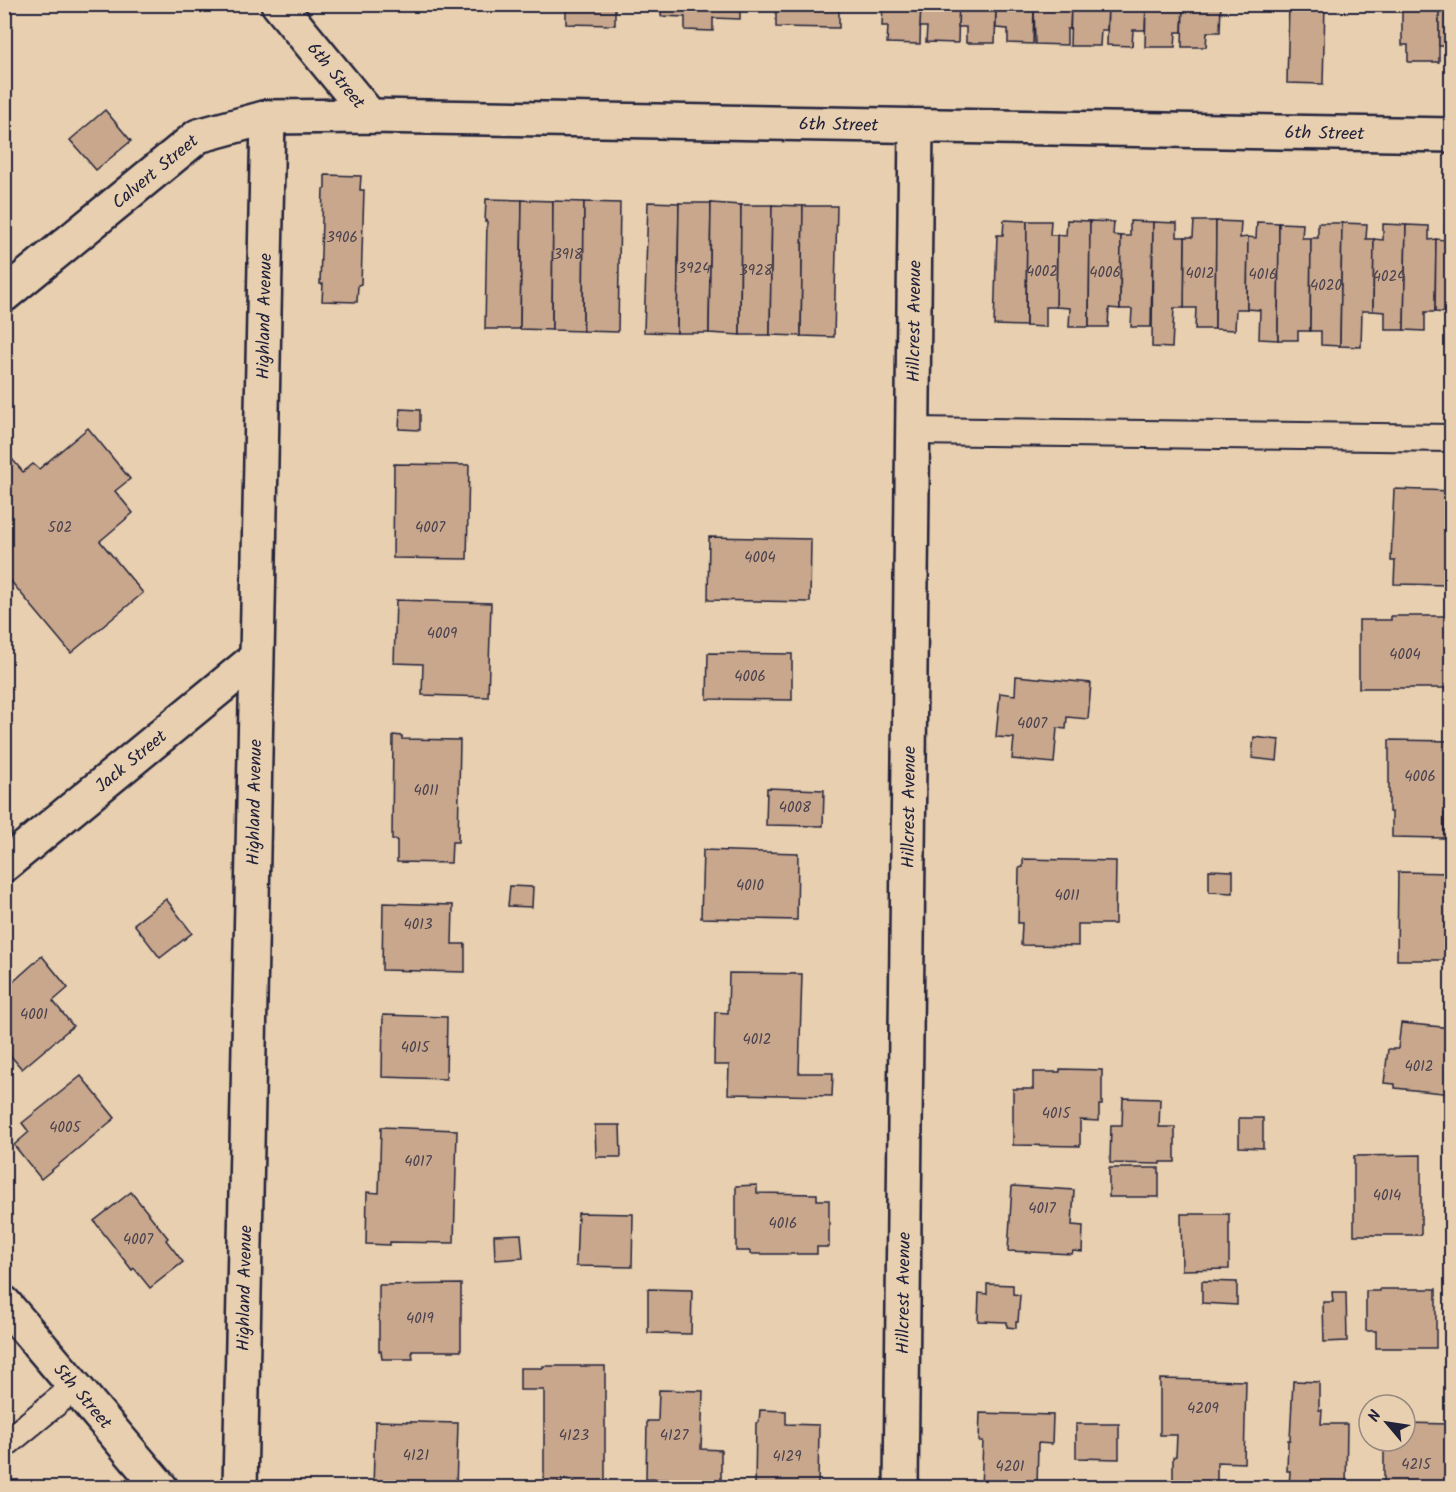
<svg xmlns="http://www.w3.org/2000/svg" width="1456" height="1492" font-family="Kalam,sans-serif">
  <rect width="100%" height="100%" fill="#e7cfaf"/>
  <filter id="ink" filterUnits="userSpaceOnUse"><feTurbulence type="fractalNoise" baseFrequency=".0167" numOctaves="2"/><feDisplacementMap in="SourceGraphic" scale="12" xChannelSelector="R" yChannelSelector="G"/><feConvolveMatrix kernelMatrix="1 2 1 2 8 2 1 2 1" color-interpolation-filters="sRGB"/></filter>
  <g filter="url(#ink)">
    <g fill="#c8a78c" stroke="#22223b" stroke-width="1.5">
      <polygon points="566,4 637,4 615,6 615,25 566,24"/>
      <polygon points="662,4 740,4 740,19 713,18 713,31 685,30 685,17 661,16"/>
      <polygon points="776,4 839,4 839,28 776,27"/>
      <polygon points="883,4 921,4 920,44 887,43 888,26 882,26"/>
      <polygon points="921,4 959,4 958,43 926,42 927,27 920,27"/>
      <polygon points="959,4 996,4 995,43 966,43 966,27 958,27"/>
      <polygon points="996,4 1034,4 1033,44 1008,43 1008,29 996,28"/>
      <polygon points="1034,4 1071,4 1070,29 1067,29 1067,45 1035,44"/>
      <polygon points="1071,4 1108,4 1107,30 1101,30 1100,46 1070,46"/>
      <polygon points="1108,4 1146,4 1145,30 1133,30 1132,46 1107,45"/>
      <polygon points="1146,4 1183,4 1182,32 1176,32 1175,47 1145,47"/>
      <polygon points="1183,4 1221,4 1220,32 1207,32 1206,47 1182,47"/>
      <polygon points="1289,4 1325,4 1323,84 1287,83"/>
      <polygon points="1402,4 1439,4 1439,62 1408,62 1408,45 1402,45"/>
      <rect x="1439" y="4" width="13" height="42"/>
      <polygon points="105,110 131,141 96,170 70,140"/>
      <polygon points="325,175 361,176 360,190 364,190 361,284 358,285 357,302 322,301 323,284 320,284 323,189 325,189"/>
      <polygon points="486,199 522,200 520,329 485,329 487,221 485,222"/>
      <polygon points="522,200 553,201 552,330 520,329"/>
      <polygon points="553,201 584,202 583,331 552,330"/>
      <polygon points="584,202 620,203 618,332 583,331"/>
      <polygon points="648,202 679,203 677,333 644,332"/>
      <polygon points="679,203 711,203 709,333 677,333"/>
      <polygon points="711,203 741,205 740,335 709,333"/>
      <polygon points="741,205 772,205 770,335 740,335"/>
      <polygon points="772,205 803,206 801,336 770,335"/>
      <polygon points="803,206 837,206 834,337 801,336"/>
      <polygon points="1004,220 1027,221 1026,326 994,325 997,235 1003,235"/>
      <polygon points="1067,220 1090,221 1089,327 1069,327 1070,308 1056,307 1057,235 1066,236"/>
      <polygon points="1027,221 1051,221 1050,235 1057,235 1056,307 1046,307 1046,327 1026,326"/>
      <polygon points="1090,221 1114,222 1113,235 1121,236 1120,309 1109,308 1108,327 1089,327"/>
      <polygon points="1130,221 1153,222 1151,327 1131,327 1132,309 1120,309 1121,236 1130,236"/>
      <polygon points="1194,221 1216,221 1215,329 1195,329 1196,308 1184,308 1185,237 1193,237"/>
      <polygon points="1216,221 1241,222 1240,238 1248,237 1247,309 1236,309 1235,330 1215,329"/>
      <polygon points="1153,222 1177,223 1177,237 1185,237 1184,308 1174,308 1172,348 1152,347"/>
      <polygon points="1257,222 1279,223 1278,340 1259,339 1260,310 1247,309 1248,237 1256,238"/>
      <polygon points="1279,223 1303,224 1302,238 1311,238 1310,331 1298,331 1298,340 1278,340"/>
      <polygon points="1318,223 1342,223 1340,346 1321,345 1321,331 1310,331 1311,238 1318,238"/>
      <polygon points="1342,223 1367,224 1366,239 1374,239 1373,311 1362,311 1361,347 1340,346"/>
      <polygon points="1383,224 1406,225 1404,330 1385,330 1385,312 1373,311 1374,239 1383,240"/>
      <polygon points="1406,225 1429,226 1429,240 1436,239 1435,312 1425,312 1425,331 1404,330"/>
      <polygon points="1445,225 1452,225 1452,331 1448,331 1448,313 1435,312 1436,239 1445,240"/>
      <polygon points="400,409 420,410 420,430 399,429"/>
      <polygon points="88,428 130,479 115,491 133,513 100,541 143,593 71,653 4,573 4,456 7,453 23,472 33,464 39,469"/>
      <polygon points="394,464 469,465 467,559 393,558"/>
      <polygon points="1394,489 1452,491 1451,585 1394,584 1395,561 1391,561"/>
      <polygon points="709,537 811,539 810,602 708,600"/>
      <polygon points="396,600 491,603 488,697 422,695 423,664 394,663"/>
      <polygon points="1391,616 1452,616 1452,688 1359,688 1359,620 1391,620"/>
      <polygon points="708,653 792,654 792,700 707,699"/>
      <polygon points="1016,676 1091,683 1088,719 1067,717 1066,729 1057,728 1054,763 1012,759 1014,738 996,737 1000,693 1015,695"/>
      <polygon points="393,735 402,736 402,739 460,740 458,842 452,842 451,863 397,862 397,840 392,840"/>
      <polygon points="1254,737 1279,740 1277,761 1252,758"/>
      <polygon points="1389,740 1452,741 1452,814 1444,813 1444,838 1392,837 1392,812 1389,812"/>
      <polygon points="767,788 824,790 823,826 766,825"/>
      <polygon points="703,850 798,853 797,920 701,918"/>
      <polygon points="1023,859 1116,861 1115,924 1078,924 1078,946 1021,945 1022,923 1018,923 1019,868 1023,867"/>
      <polygon points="1209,870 1233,871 1233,893 1209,892"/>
      <polygon points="1398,872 1452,873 1452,960 1397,960"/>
      <polygon points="510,886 533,887 532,907 508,906"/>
      <polygon points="166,899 192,933 160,958 134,924"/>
      <polygon points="383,903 453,905 452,944 465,944 465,972 382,970"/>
      <polygon points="42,956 68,988 53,1001 73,1026 22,1069 4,1048 4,987 6,988"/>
      <polygon points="729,973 802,974 799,1073 833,1073 832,1096 728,1094 729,1065 714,1065 715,1012 728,1013"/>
      <polygon points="383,1015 447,1017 446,1079 382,1077"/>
      <polygon points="1401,1023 1452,1028 1452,1094 1395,1088 1395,1084 1384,1083 1388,1049 1398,1049"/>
      <polygon points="1060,1069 1102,1070 1102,1105 1099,1105 1099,1121 1080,1120 1080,1146 1013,1145 1013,1089 1033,1089 1033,1072 1060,1072"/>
      <polygon points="81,1076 115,1118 41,1179 14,1145 29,1132 22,1123"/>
      <polygon points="1123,1098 1160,1099 1159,1127 1175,1127 1175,1162 1160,1162 1160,1164 1110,1163 1111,1125 1122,1125"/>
      <polygon points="1239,1118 1263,1118 1263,1148 1239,1147"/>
      <polygon points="595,1125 620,1125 621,1157 596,1157"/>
      <polygon points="381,1127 457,1130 454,1243 390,1242 390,1245 366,1244 367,1192 379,1193"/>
      <polygon points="1421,1155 1421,1235 1354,1235 1354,1156"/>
      <rect x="1109" y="1168" width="50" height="29"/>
      <polygon points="757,1185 757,1193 817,1194 817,1200 829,1200 829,1247 817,1247 817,1254 750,1254 750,1251 736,1251 736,1186"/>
      <polygon points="1012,1186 1074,1190 1072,1225 1083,1226 1082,1252 1073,1251 1072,1254 1008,1251"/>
      <polygon points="131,1192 168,1238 166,1240 183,1262 150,1288 134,1268 132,1270 94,1221"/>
      <polygon points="578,1213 633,1214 632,1267 576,1266"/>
      <polygon points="1181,1214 1229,1214 1229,1269 1182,1270"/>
      <polygon points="521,1234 523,1258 495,1260 494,1235"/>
      <polygon points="1202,1281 1237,1282 1237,1305 1202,1303"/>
      <polygon points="461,1284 461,1351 412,1351 413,1359 382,1359 381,1351 379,1351 379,1285"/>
      <polygon points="987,1284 1013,1285 1013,1294 1020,1295 1018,1322 1016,1322 1016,1328 1007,1327 1007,1322 978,1321 979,1293 987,1294"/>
      <polygon points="648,1289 692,1290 691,1334 648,1333"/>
      <polygon points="1380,1289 1436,1289 1436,1348 1376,1348 1376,1331 1366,1331 1366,1291 1380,1291"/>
      <polygon points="1332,1292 1346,1292 1347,1341 1324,1342 1323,1302 1333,1302"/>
      <polygon points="543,1366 605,1366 605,1484 573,1484 573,1481 562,1480 562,1483 544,1483 544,1390 520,1390 520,1368 543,1368"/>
      <polygon points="1160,1379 1246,1381 1244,1463 1217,1462 1217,1488 1173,1488 1173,1457 1176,1456 1177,1435 1160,1435"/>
      <polygon points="1293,1381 1319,1382 1319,1410 1322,1410 1321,1424 1347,1424 1346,1488 1289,1488 1290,1471 1287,1471 1288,1440 1290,1440"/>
      <polygon points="659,1390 703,1391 701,1449 721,1450 721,1481 646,1479 647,1421 658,1421"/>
      <polygon points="760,1410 786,1411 786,1424 819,1425 818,1488 755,1488 756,1423 759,1422"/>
      <polygon points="980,1413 1053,1415 1052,1444 1038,1443 1037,1488 981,1488 983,1441 979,1441"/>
      <polygon points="375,1421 458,1423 456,1488 373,1488"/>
      <polygon points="1405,1423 1448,1424 1447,1488 1384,1488 1384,1441 1405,1441"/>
      <polygon points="1076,1424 1119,1424 1119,1459 1076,1458"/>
    </g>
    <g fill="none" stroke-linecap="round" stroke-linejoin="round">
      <g stroke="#22223b" stroke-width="30">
        <g id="service">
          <polyline points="913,431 1452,438"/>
          <polyline points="4,1445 75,1387"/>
        </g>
      </g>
      <g stroke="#22223b" stroke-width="38">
        <g id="minor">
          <path id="s1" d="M278 4 370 116"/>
          <path id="s2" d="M4 295 198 136 268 117 370 116 1452 135"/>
          <path id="s3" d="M4 865 256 658"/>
          <path id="s4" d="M4 1303 161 1488"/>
          <path id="s5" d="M240 1488 268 117"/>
          <path id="s6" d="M901 1488 916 126"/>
        </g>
      </g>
      <use href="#service" stroke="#e7cfaf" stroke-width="26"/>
      <use href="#minor" stroke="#e7cfaf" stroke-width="33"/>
    </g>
  </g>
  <g text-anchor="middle" stroke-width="6" stroke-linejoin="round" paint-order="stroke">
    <g font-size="15" fill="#4c434f">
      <text x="342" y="242">3906</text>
      <text x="568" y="259">3918</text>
      <text x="694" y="273">3924</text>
      <text x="756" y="275">3928</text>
      <text x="1042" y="276">4002</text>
      <text x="1105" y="277">4006</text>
      <text x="1200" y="278">4012</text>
      <text x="1263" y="279">4016</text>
      <text x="1389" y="281">4024</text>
      <text x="1326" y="290">4020</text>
      <text x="60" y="532">502</text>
      <text x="430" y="532">4007</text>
      <text x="760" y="562">4004</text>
      <text x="442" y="638">4009</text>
      <text x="1405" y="659">4004</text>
      <text x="750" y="681">4006</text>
      <text x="1032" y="728">4007</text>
      <text x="1420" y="781">4006</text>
      <text x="426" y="795">4011</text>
      <text x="795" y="812">4008</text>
      <text x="750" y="890">4010</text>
      <text x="1067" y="900">4011</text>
      <text x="418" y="929">4013</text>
      <text x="34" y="1019">4001</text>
      <text x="757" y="1044">4012</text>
      <text x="415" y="1052">4015</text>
      <text x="1419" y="1071">4012</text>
      <text x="1056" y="1118">4015</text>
      <text x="65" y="1132">4005</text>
      <text x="418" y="1166">4017</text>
      <text x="1387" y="1200">4014</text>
      <text x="1042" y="1213">4017</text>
      <text x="783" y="1228">4016</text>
      <text x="138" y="1244">4007</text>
      <text x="420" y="1323">4019</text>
      <text x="1203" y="1413">4209</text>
      <text x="574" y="1440">4123</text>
      <text x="674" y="1440">4127</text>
      <text x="416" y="1460">4121</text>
      <text x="787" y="1461">4129</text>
      <text x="1416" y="1469">4215</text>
      <text x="1010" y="1471">4201</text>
    </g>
    <g font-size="18" fill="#22223b" stroke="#e7cfaf">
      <text dy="6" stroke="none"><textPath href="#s1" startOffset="92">6th Street</textPath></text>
      <text dy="6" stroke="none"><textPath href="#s2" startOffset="894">6th Street</textPath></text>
      <text dy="6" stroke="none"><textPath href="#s2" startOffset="1380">6th Street</textPath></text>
      <text dy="6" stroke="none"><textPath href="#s2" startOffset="195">Calvert Street</textPath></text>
      <text dy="6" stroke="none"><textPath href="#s5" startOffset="1172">Highland Avenue</textPath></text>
      <text dy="6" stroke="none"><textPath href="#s6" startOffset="1167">Hillcrest Avenue</textPath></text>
      <text dy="6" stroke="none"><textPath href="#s3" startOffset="164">Jack Street</textPath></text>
      <text dy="6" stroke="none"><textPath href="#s5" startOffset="686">Highland Avenue</textPath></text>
      <text dy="6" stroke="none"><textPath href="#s6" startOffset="681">Hillcrest Avenue</textPath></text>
      <text dy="6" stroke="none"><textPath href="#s5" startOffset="200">Highland Avenue</textPath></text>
      <text dy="6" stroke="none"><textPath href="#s6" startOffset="195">Hillcrest Avenue</textPath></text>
      <text dy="6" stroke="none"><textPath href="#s4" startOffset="122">5th Street</textPath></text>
    </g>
  </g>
  <rect width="1456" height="1492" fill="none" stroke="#e7cfaf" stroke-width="24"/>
  <rect x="12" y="12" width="1432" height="1468" fill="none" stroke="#22223b" stroke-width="2" filter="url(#ink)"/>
  <g transform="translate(1387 1423) rotate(299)"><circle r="28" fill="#e7cfaf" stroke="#988a81" stroke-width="1.5"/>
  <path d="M0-4.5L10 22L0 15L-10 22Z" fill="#22223b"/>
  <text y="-9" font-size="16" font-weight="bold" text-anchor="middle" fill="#22223b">N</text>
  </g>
</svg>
